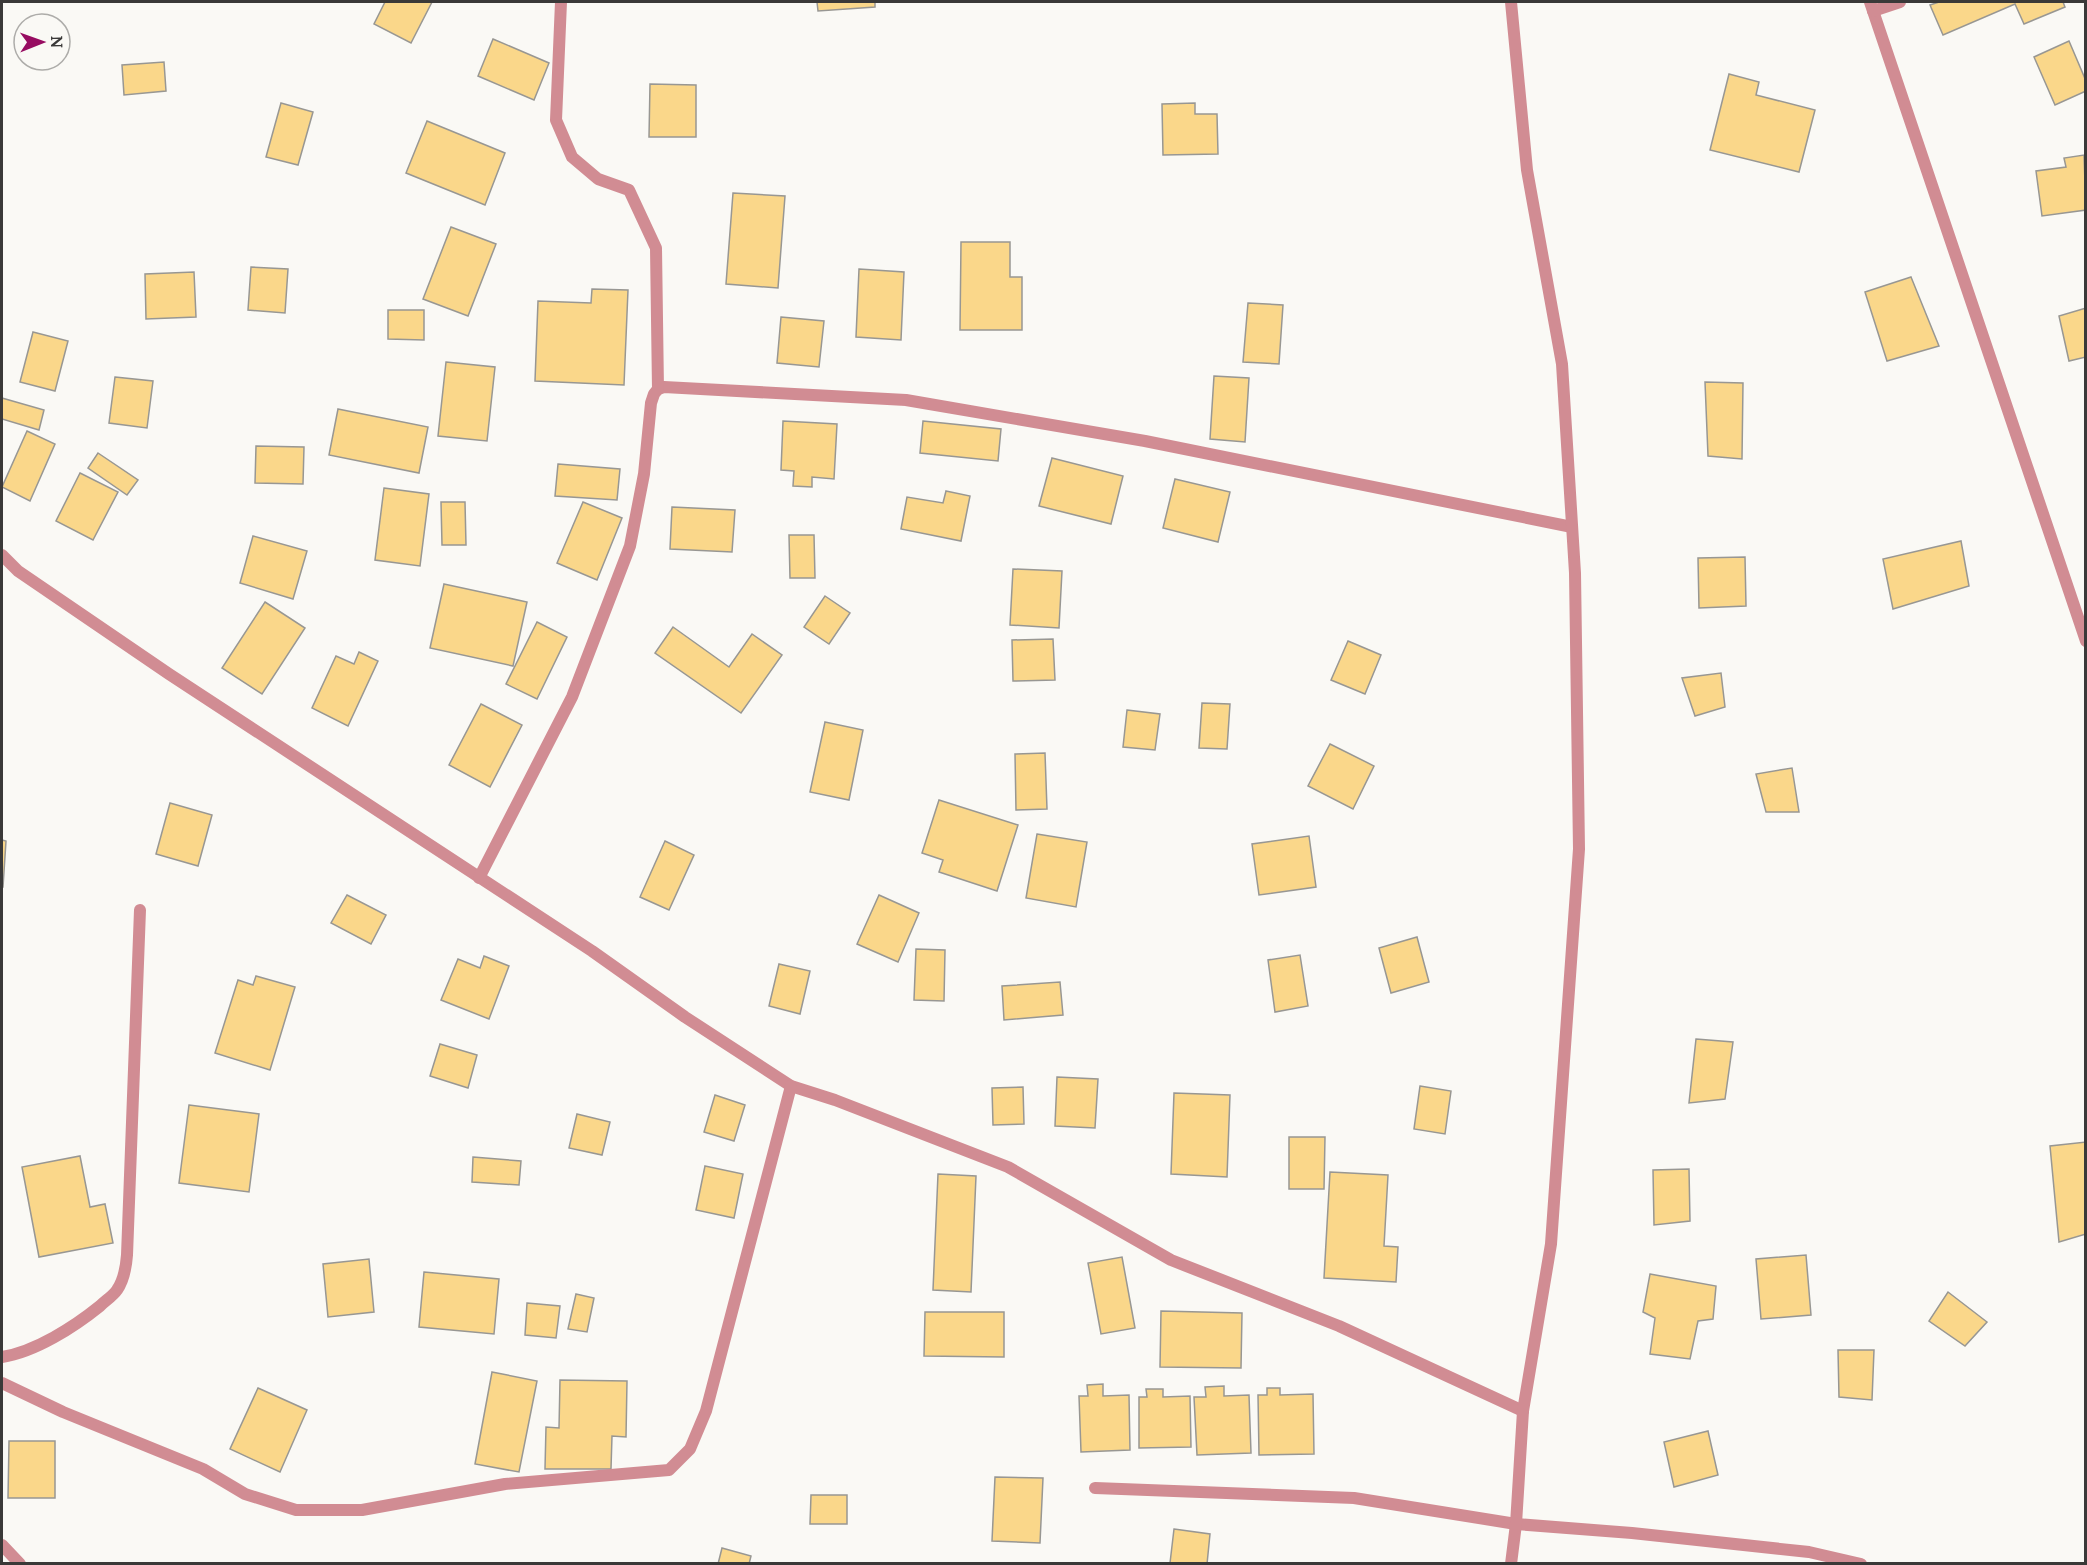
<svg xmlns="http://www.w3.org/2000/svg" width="2087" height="1565" font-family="Lora,serif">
  <rect width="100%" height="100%" fill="#faf9f5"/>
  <g fill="#fad78a" stroke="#989793" stroke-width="1.5">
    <polygon points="385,2 432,2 411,43 374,24"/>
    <polygon points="817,2 875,2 875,7 818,11"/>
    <polygon points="1939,2 2063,2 2065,7 2024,24 2015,4 1943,35 1930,5"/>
    <polygon points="493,39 549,63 534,100 478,76"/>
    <polygon points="2069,41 2086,81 2086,91 2055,105 2034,57"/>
    <polygon points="164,62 166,91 124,95 122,65"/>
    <polygon points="1729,74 1759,82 1756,95 1815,110 1799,172 1710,150"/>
    <polygon points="650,84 696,85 696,137 649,137"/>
    <polygon points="281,103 313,112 298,165 266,157"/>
    <polygon points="1195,103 1195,114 1217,114 1218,154 1163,155 1162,104"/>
    <polygon points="427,121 505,153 485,205 406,173"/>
    <polygon points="2084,155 2086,210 2042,216 2036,171 2066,167 2064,158"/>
    <polygon points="733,193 785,196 778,288 726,284"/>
    <polygon points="451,227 496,244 468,316 423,299"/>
    <polygon points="961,242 1010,242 1010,277 1022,277 1022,330 960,330"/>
    <polygon points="251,267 288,269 285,313 248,310"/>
    <polygon points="859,269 904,272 901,340 856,337"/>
    <polygon points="194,272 196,317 146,319 145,274"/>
    <polygon points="1911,277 1939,346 1887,361 1865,292"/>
    <polygon points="592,289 628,290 624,385 535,381 538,301 591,303"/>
    <polygon points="1248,303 1283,305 1279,364 1243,362"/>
    <polygon points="2086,308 2086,357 2069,361 2059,316"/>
    <polygon points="388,310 424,310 424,340 388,339"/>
    <polygon points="781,317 824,321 819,367 777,363"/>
    <polygon points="33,332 68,341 55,391 20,382"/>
    <polygon points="446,362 495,367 487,441 438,436"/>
    <polygon points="1214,376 1249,378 1245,442 1210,439"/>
    <polygon points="115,377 153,381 147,428 109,423"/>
    <polygon points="1705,382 1743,383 1742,459 1708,456"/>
    <polygon points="2,398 44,410 39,430 2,419"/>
    <polygon points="338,409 428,427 419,473 329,455"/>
    <polygon points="783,421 837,424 834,479 812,477 812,487 793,486 794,471 781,470"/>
    <polygon points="923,421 1001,429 998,461 920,453"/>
    <polygon points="27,431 55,444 30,501 2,487"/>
    <polygon points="256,446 304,447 303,484 255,483"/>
    <polygon points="98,453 138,480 127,495 88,468"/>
    <polygon points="1052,458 1123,476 1111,524 1039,506"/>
    <polygon points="558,464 620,469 617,500 555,496"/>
    <polygon points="80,473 118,492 93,540 56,521"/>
    <polygon points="1175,479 1230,492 1218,542 1163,528"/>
    <polygon points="384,488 429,494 420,566 375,560"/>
    <polygon points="946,491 970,496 961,541 901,529 907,497 943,503"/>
    <polygon points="441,502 465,502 466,545 442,545"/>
    <polygon points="583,502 622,518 597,580 557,563"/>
    <polygon points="672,507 735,510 732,552 670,549"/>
    <polygon points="789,535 814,535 815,578 790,578"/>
    <polygon points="253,536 307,551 293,599 240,583"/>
    <polygon points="1961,541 1969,586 1893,609 1883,559"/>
    <polygon points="1745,557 1746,606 1699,608 1698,558"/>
    <polygon points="1013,569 1062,571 1059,628 1010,625"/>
    <polygon points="444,584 527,602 513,666 430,648"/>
    <polygon points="825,596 850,613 829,644 804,627"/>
    <polygon points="265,602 305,628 262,694 222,668"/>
    <polygon points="537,622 567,637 537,699 506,684"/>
    <polygon points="673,627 729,667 752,634 782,655 741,713 655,653"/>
    <polygon points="1053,639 1055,680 1013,681 1012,640"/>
    <polygon points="1348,641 1381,655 1365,694 1331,680"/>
    <polygon points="359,652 378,661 348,726 312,708 336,656 354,664"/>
    <polygon points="1721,673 1725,707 1695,716 1682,678"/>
    <polygon points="1202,703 1230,704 1227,749 1199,748"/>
    <polygon points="481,704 522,725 490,787 449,765"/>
    <polygon points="1127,710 1160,714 1155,750 1123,747"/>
    <polygon points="825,722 863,730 849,800 810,792"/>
    <polygon points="1330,744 1374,766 1353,809 1308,786"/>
    <polygon points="1045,753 1047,809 1016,810 1015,754"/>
    <polygon points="1792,768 1799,812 1766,812 1756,774"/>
    <polygon points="939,800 1018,825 997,891 939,872 943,860 922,853"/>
    <polygon points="170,803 212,815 198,866 156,854"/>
    <polygon points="1037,834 1087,842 1076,907 1026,898"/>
    <polygon points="1309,836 1316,887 1259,895 1252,844"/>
    <polygon points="2,840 6,841 3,887 2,887"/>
    <polygon points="665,841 694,855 669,910 640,897"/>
    <polygon points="347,895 386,915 371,944 331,923"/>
    <polygon points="879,895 919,913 898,962 857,944"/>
    <polygon points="1417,937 1429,982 1391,993 1379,948"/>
    <polygon points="916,949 945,950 944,1001 914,1000"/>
    <polygon points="1300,955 1308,1006 1275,1012 1268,960"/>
    <polygon points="484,956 509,966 489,1019 441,1000 458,959 480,968"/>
    <polygon points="779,964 810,971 800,1014 769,1006"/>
    <polygon points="256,976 295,987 270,1070 215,1053 238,980 253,985"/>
    <polygon points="1060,982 1063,1015 1004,1020 1002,986"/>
    <polygon points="1696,1039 1733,1042 1725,1099 1689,1103"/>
    <polygon points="440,1044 477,1055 468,1088 430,1076"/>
    <polygon points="1057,1077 1098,1079 1095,1128 1055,1126"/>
    <polygon points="1420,1086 1451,1091 1445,1134 1414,1129"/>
    <polygon points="1023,1087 1024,1124 993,1125 992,1088"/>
    <polygon points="1174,1093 1230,1095 1227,1177 1171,1174"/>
    <polygon points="715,1095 745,1105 734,1141 704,1132"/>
    <polygon points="189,1105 259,1114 249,1192 179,1183"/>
    <polygon points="577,1114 610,1122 602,1155 569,1148"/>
    <polygon points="1289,1137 1325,1137 1324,1189 1289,1189"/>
    <polygon points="2086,1142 2086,1234 2059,1242 2050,1146"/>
    <polygon points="80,1156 90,1207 105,1204 113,1243 39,1257 22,1167"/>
    <polygon points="473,1157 521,1161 519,1185 472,1182"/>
    <polygon points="705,1166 743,1174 734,1218 696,1210"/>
    <polygon points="1689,1169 1690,1221 1654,1225 1653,1170"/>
    <polygon points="1330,1172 1388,1175 1384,1246 1398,1247 1396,1282 1324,1278"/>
    <polygon points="938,1174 976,1176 971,1292 933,1290"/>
    <polygon points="1806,1255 1811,1315 1761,1319 1756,1259"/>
    <polygon points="1122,1257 1135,1328 1101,1334 1088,1263"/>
    <polygon points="369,1259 374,1312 328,1317 323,1264"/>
    <polygon points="424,1272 499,1279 494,1334 419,1327"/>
    <polygon points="1650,1274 1716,1286 1713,1319 1698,1321 1690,1359 1650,1354 1655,1318 1643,1312"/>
    <polygon points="1948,1292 1987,1322 1965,1346 1929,1321"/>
    <polygon points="576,1294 594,1298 587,1332 568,1329"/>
    <polygon points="527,1303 560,1306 556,1338 525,1335"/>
    <polygon points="1161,1311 1242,1313 1241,1368 1160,1367"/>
    <polygon points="925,1312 1004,1312 1004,1357 924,1356"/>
    <polygon points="1838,1350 1874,1350 1872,1400 1839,1397"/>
    <polygon points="492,1372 537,1381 519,1472 475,1464"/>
    <polygon points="560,1380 627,1381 626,1437 612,1436 611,1469 545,1469 546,1427 559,1428"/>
    <polygon points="1103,1384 1103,1396 1129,1395 1130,1450 1081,1452 1079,1396 1088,1396 1087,1385"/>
    <polygon points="1224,1386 1224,1396 1249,1395 1251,1453 1197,1455 1194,1397 1206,1397 1205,1387"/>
    <polygon points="258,1388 307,1410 280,1472 230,1449"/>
    <polygon points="1267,1388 1280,1388 1280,1395 1313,1394 1314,1454 1259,1455 1258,1395 1267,1395"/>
    <polygon points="1146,1389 1163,1389 1163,1397 1190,1396 1191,1447 1139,1448 1139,1397 1147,1397"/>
    <polygon points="1708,1431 1718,1475 1674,1487 1664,1442"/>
    <polygon points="9,1441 55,1441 55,1498 8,1498"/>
    <polygon points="995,1477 1043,1478 1040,1543 992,1541"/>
    <polygon points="811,1495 847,1495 847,1524 810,1524"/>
    <polygon points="1174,1529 1210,1534 1207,1564 1170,1563"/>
    <polygon points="722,1548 751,1556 749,1564 718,1564"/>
  </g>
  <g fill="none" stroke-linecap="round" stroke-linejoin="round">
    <g stroke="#d18c93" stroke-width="12">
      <polyline points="1870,2 2086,641"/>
      <polyline points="1873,11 1900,2"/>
      <polyline points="658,389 664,387 906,400 1145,441 1572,527"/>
      <polyline points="2,555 18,571 169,674 592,951 685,1017 791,1086 835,1100 1008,1167 1171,1260 1339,1326 1523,1411"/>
      <polyline points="479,878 572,697 630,546 644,474 651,403 654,394 658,389 656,248 629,190 598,179 572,157 556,120 561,2"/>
      <path d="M2 1357C35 1352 74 1327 100 1306 105 1301 113 1296 117 1290 124 1280 126 1268 127 1255L140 910"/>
      <polyline points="2,1383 63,1412 203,1469 245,1494 296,1510 362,1510 505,1484 669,1470 690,1449 706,1411 791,1086"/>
      <polyline points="1095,1488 1354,1498 1516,1524 1632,1533 1809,1552 1861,1564"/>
      <polyline points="2,1545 20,1564"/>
      <polyline points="1511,1564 1516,1524 1523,1411 1551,1244 1579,849 1575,573 1562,364 1527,170 1511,2"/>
    </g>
  </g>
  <rect width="2087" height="1565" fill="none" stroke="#3a3938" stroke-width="6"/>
  <g transform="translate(42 42) rotate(89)"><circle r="28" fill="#faf9f5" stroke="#adaca9" stroke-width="1.5"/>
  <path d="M0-4.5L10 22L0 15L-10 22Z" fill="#970c61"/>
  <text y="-9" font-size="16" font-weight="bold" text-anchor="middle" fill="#3a3938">N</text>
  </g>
</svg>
